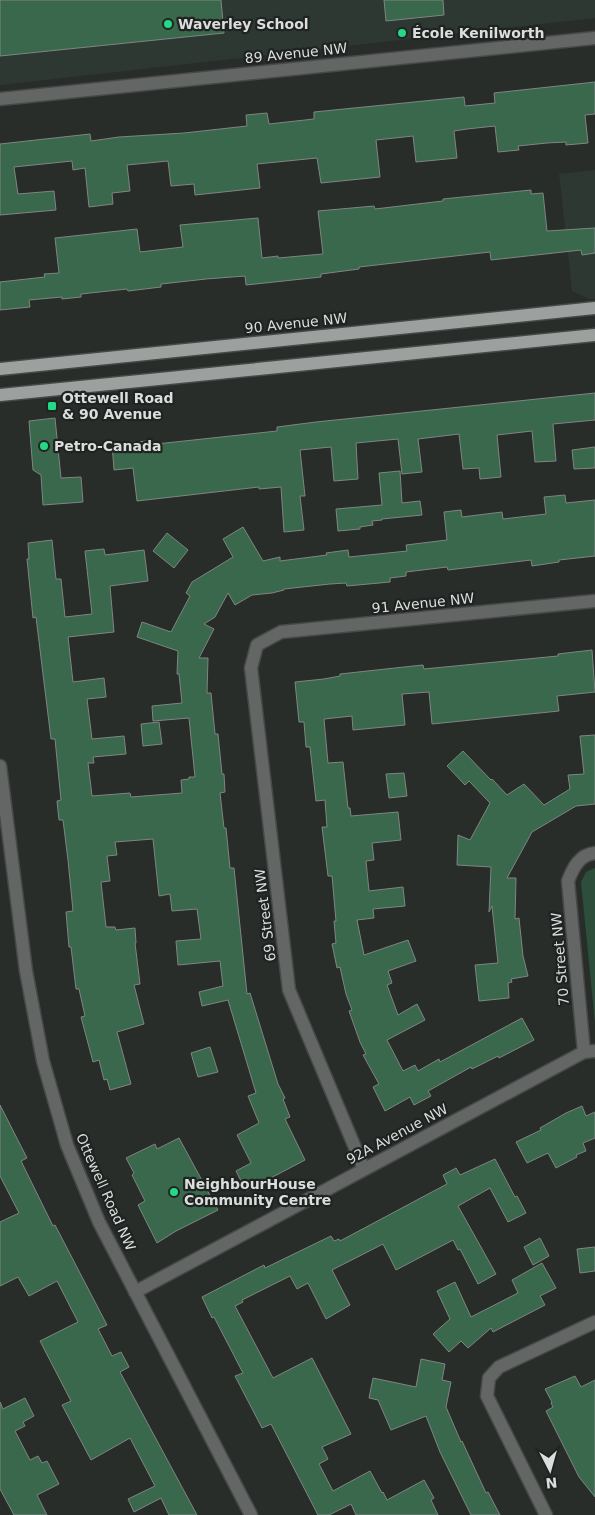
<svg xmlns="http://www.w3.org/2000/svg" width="595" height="1515" font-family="'DejaVu Sans',sans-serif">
  <rect width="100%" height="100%" fill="#292d2a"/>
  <g fill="#2e3832">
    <polygon points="0,0 595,0 595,18 0,85"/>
    <polygon points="595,170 595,299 589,299 572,291 559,174"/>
  </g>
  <polygon fill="#2d4e3a" points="595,868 595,1023 581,882 586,872"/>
  <g fill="#39684c" stroke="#808582">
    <polygon points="0,0 221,0 224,33 0,56"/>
    <polygon points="384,0 443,0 444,15 386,21"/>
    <polygon points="595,82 595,114 585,115 588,143 566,145 566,142 547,143 518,146 519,150 498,152 495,126 467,129 454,131 457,158 416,162 413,136 376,140 380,177 321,183 317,158 257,164 260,188 195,195 194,184 171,186 168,161 127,165 130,191 112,193 113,204 89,207 85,168 73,170 72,161 14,167 18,194 54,191 56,210 0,215 0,144 90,134 91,141 119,137 184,133 247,126 246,115 267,113 269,124 314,119 314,112 464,97 465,106 495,103 494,93"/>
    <polygon points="531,190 531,194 543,193 547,231 595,228 595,253 582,255 581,250 491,260 490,252 359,267 359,269 321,274 321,277 246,285 245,276 206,279 161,284 161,287 128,291 127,289 81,294 81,297 62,299 62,297 29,300 30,307 0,310 0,282 45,277 44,274 59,273 55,238 137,229 140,252 183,247 180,225 258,218 262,258 278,256 278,258 323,254 318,211 374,206 375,209 443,201 443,199"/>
    <polygon points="595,393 595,420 553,424 556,461 535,462 532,431 497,435 501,477 480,479 479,468 463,469 459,434 418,439 422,472 402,474 398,439 356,443 358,479 334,481 331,447 300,450 305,496 300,496 304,530 284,532 281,487 259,489 259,487 137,501 133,468 114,470 112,444 147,441 147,445 277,431 277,427 316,422"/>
    <polygon points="55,418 61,478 81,477 83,502 43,505 41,475 33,470 29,421"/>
    <polygon points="595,447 595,468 574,469 572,450"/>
    <polygon points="400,471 402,503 420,501 422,515 382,519 382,520 372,521 373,525 360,527 360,529 338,531 336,509 382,505 379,473"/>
    <polygon points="565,495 566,503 595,500 595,556 559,560 559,562 532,566 531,560 448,570 447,567 406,572 406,576 390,578 390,582 347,586 346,583 330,584 284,589 284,590 272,593 252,595 235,605 228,593 215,617 204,624 214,629 199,658 208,658 207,693 211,693 215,734 218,734 222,774 224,774 225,792 220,793 224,828 226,828 230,868 234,868 247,994 250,993 278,1084 285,1098 283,1099 290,1117 285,1119 305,1160 246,1191 236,1171 251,1163 237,1135 259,1123 248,1096 256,1093 228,1000 202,1006 199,992 223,986 220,961 178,965 176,941 201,939 197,909 172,911 170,894 159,896 153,839 115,842 117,855 107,856 110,881 101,882 106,927 115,927 116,930 135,928 136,943 135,943 140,984 134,985 144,1024 117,1032 131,1084 110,1090 107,1079 104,1080 99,1060 93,1062 81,1017 85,1016 79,989 76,989 71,947 69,947 66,912 73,911 68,860 63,820 59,820 57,801 61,800 55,739 51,739 36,617 33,618 27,559 29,559 28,543 52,540 56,579 61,579 65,617 92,614 85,551 104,549 105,555 144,550 148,581 110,586 114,632 68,637 73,682 104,678 106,697 87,699 92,739 124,736 126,754 93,757 94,763 88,763 92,796 130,793 131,797 182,793 181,780 189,779 189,777 195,777 189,718 153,721 152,706 182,703 179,674 177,674 178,651 137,637 142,622 171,632 190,596 186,593 192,582 233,557 223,539 243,527 263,561 280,557 280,561 327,555 326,553 348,550 349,557 407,551 406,545 447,540 444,512 461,510 462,517 502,512 503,519 546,514 544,497"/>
    <polygon points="167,533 188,550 174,568 153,551"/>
    <polygon points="592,650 595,692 557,696 559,711 432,724 429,692 402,694 405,725 353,730 352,716 324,719 328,763 343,762 348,808 350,808 351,816 398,812 401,840 372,843 374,860 366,861 369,891 403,887 405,906 373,909 374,918 357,920 364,955 408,940 416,961 388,971 392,983 387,985 398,1015 417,1004 425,1020 387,1040 403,1071 415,1065 418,1071 439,1059 440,1062 522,1018 534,1040 499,1058 498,1056 472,1069 471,1067 428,1091 431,1096 414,1105 410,1097 385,1111 373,1087 379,1084 363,1055 366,1054 360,1042 349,1011 352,1010 346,994 340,967 337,968 332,944 336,943 334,921 336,921 332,876 328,876 322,827 327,827 325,800 316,801 310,747 306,747 304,722 299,722 295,682 324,679 340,676 340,674 404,667 423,665 424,669 558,656 558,654"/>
    <polygon points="159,722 162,744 143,746 141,724"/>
    <polygon points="595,735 595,804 576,806 532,832 507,878 516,878 515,919 519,918 523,956 528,976 511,979 512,982 508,983 509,998 479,1001 475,965 498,963 492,906 489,912 491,867 457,865 458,835 470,840 490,803 469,781 465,785 447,766 463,751 491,780 492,779 507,795 524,784 544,805 570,789 568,775 584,774 580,736"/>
    <polygon points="404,773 407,796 389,798 386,774"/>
    <polygon points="210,1047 218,1072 198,1077 191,1053"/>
    <polygon points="0,1105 27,1158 21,1161 53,1226 55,1225 107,1325 98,1329 112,1356 121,1352 129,1367 120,1372 197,1515 169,1515 161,1498 134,1512 128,1499 155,1486 130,1438 91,1460 62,1405 71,1401 40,1341 78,1322 57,1281 29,1296 18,1277 0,1286 0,1222 19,1213 0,1176"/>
    <polygon points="582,1106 586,1116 595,1112 595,1138 583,1143 586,1151 576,1155 577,1157 556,1168 548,1153 527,1163 516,1142 541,1130 540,1128 566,1113"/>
    <polygon points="179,1138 218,1210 176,1231 157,1243 138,1205 145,1201 132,1175 134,1173 126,1158 155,1144 157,1149"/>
    <polygon points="495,1159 515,1197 517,1196 526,1213 508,1222 490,1188 458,1206 496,1274 478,1284 460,1249 458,1250 453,1240 396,1270 383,1244 332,1270 350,1305 326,1319 308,1283 297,1289 290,1276 242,1300 243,1302 235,1306 273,1378 312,1358 332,1397 351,1434 322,1447 328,1459 319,1464 333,1491 370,1471 382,1493 383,1492 387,1500 424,1480 434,1498 431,1500 438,1515 356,1515 351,1504 329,1515 318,1515 271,1424 262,1428 235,1376 243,1373 214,1317 212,1318 202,1297 264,1265 265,1268 331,1236 334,1241 339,1239 340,1241 447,1184 443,1175 456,1168 460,1175"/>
    <polygon points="540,1238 549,1256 533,1265 524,1247"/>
    <polygon points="595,1247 595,1271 580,1273 577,1249"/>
    <polygon points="542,1263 556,1288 540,1296 545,1305 493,1332 491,1328 468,1348 461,1341 449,1352 433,1334 450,1319 437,1291 455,1282 471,1317 518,1293 512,1280"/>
    <polygon points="421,1359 445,1364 442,1380 451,1382 446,1407 461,1442 462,1441 486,1493 488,1492 500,1515 471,1515 440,1452 426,1416 391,1430 378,1400 369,1398 373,1378 416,1387"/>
    <polygon points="575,1376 581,1387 595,1380 595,1497 579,1477 546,1411 553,1407 551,1403 552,1402 545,1389"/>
    <polygon points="25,1398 34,1416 23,1422 25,1426 15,1431 30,1460 38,1456 42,1463 47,1461 59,1484 37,1495 47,1515 14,1515 0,1489 0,1402 3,1409"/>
  </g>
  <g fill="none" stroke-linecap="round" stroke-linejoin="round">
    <g stroke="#464947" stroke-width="15">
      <g id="minor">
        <polyline points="0,99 595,38"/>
        <polyline points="0,766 26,971 43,1061 67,1145 99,1222 251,1515"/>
        <path d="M584 1052 568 881C573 868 579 855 595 853"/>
        <polyline points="364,1169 289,990 251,668 257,645 281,632 595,601"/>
        <polyline points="135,1292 584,1052 595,1051"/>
        <polyline points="546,1515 487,1396 489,1378 499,1367 595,1322"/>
      </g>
    </g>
    <g stroke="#464947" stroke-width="15">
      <g id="major">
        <polyline points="0,369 595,308"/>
        <polyline points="0,395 595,335"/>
      </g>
    </g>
    <use href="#minor" stroke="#646665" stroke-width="12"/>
    <use href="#major" stroke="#9ca09e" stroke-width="12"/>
  </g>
  <g fill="#25d886" stroke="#1f2321" stroke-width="2">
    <circle cx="168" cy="24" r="5"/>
    <circle cx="402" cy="33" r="5"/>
    <rect x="47" y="401" width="10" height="10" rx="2.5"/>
    <circle cx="44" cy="446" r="5"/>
    <circle cx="174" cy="1192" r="5"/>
  </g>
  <g text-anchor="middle" stroke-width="4.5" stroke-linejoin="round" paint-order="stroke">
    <g font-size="14" font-weight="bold" fill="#dcdedd" stroke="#1f2321" text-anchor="start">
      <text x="178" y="29">Waverley School</text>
      <text x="412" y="38">École Kenilworth</text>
      <text x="62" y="403">Ottewell Road<tspan x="62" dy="16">&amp; 90 Avenue</tspan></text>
      <text x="54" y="451">Petro-Canada</text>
      <text x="184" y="1189">NeighbourHouse<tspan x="184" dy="16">Community Centre</tspan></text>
    </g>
    <g font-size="14" fill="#dcdedd" stroke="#1f2321">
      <text transform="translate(296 53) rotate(-6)" y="5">89 Avenue NW</text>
      <text transform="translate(296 323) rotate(-6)" y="5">90 Avenue NW</text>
      <text transform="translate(423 603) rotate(-6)" y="5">91 Avenue NW</text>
      <text transform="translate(265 915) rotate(-97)" y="5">69 Street NW</text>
      <text transform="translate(560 959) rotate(-95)" y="5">70 Street NW</text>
      <text transform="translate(397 1134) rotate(-28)" y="5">92A Avenue NW</text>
      <text transform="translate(106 1192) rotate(66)" y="5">Ottewell Road NW</text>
    </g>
  </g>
  <g transform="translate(550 1470) rotate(174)" stroke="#1f2321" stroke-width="4" paint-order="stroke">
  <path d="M0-4L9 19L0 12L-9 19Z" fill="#dcdedd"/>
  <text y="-8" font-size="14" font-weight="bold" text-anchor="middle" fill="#dcdedd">N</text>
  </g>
</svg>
